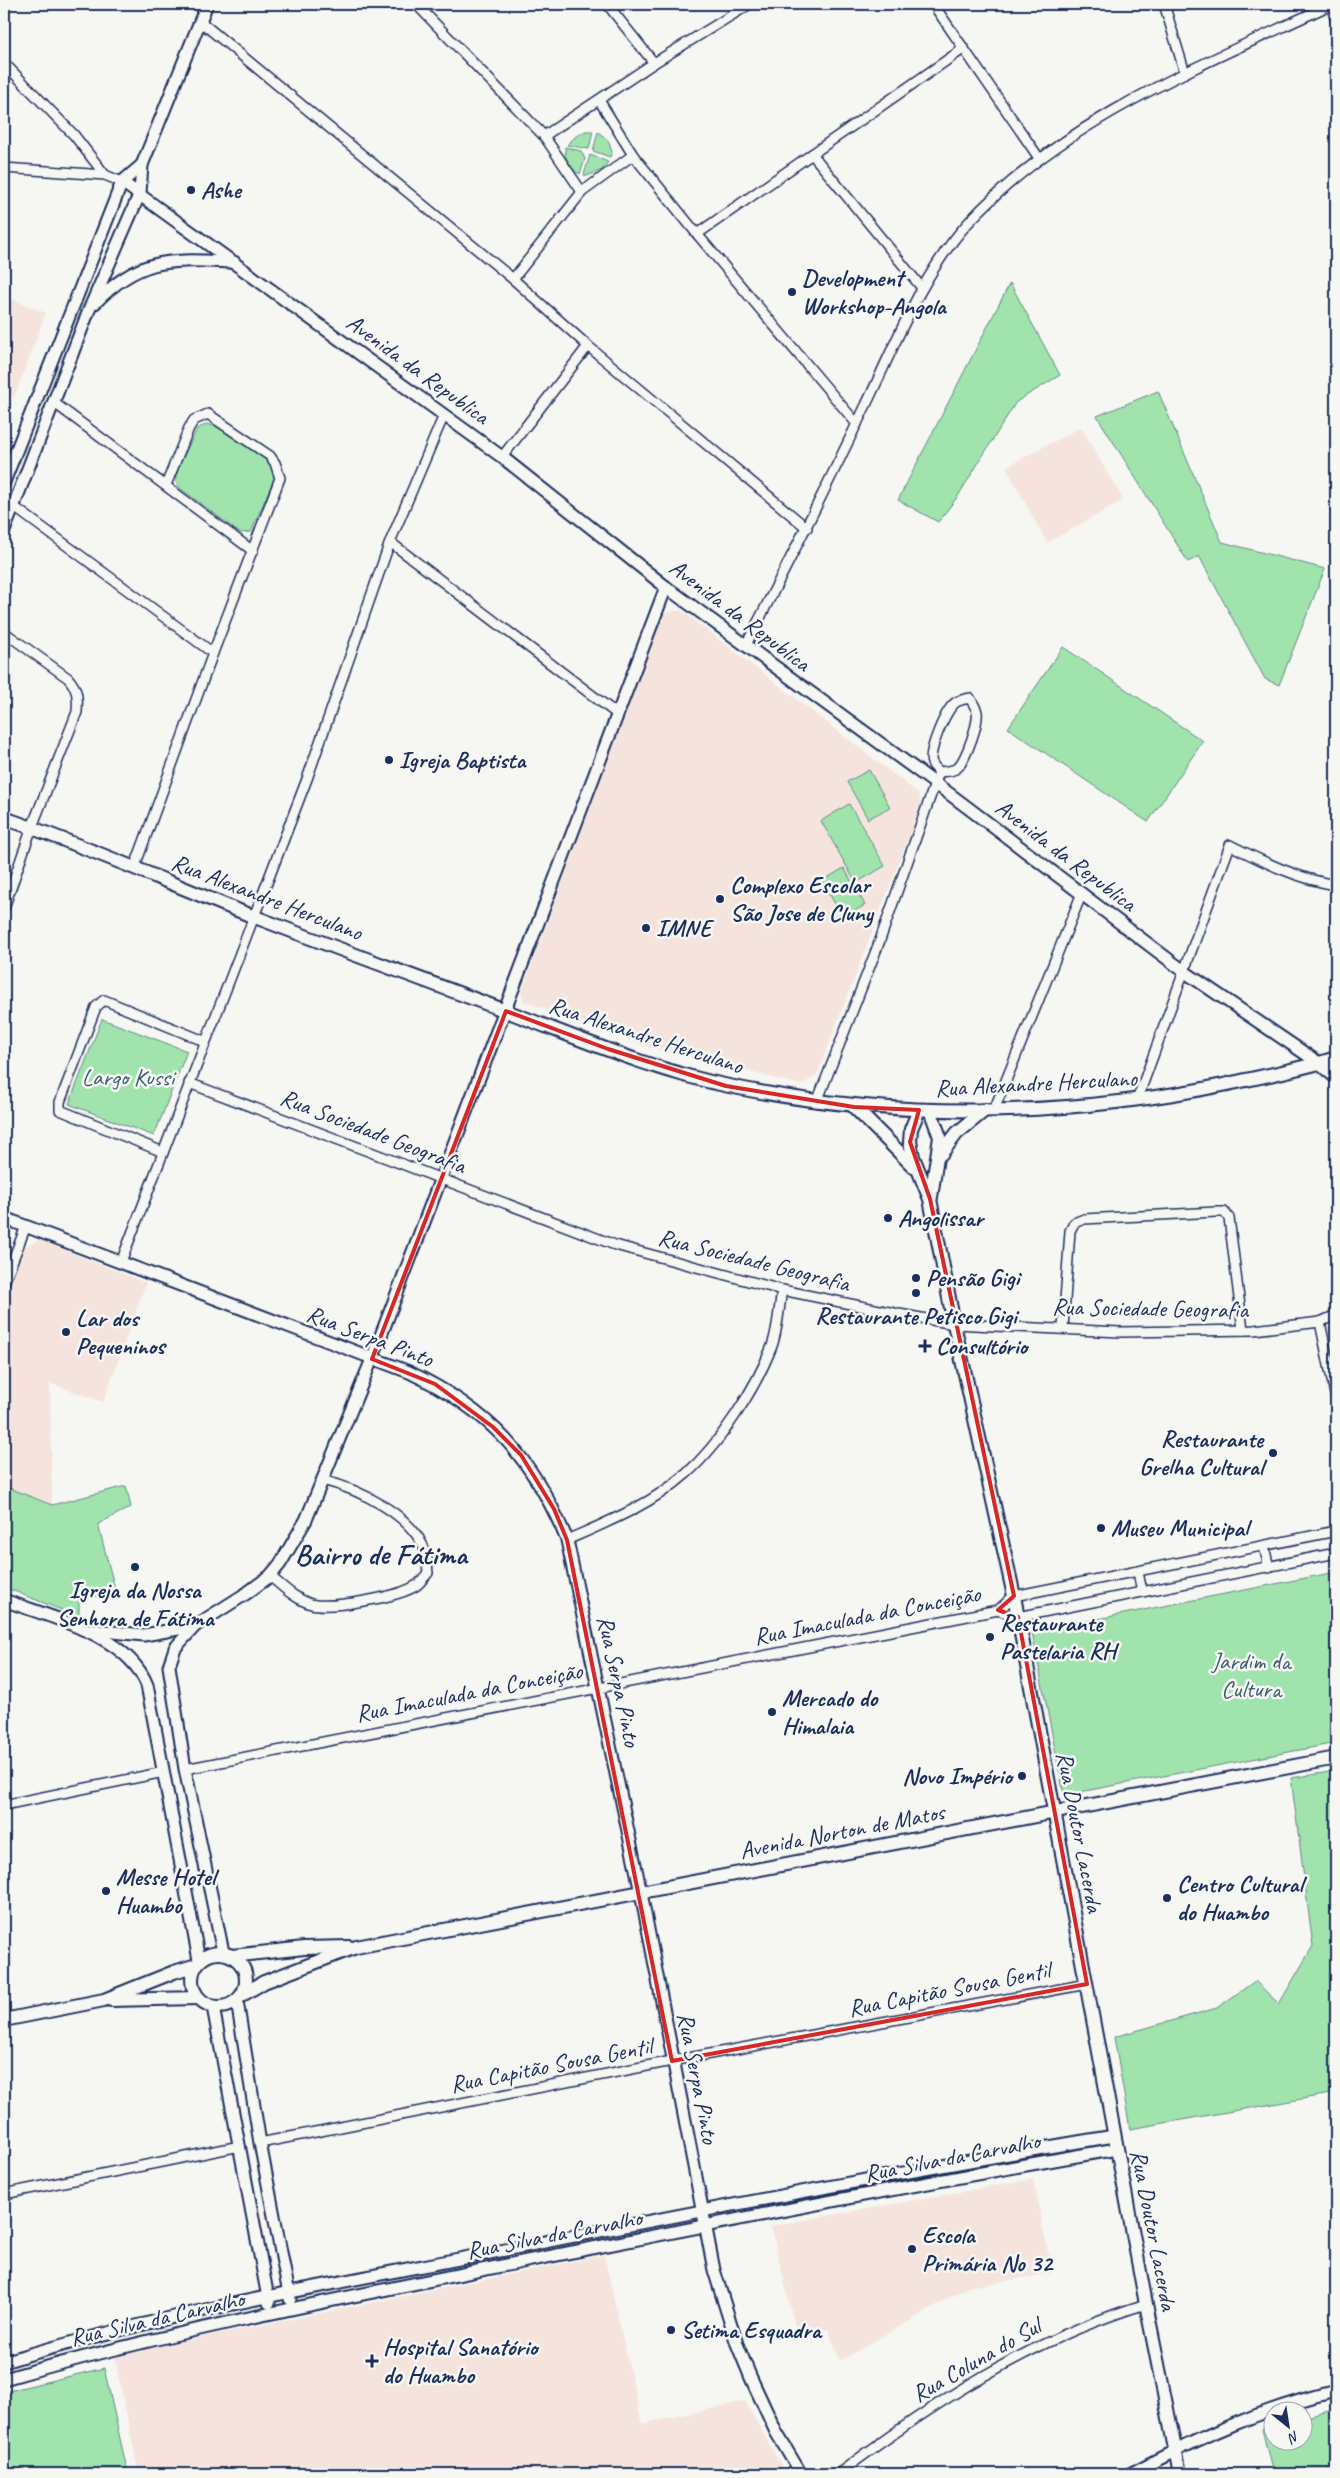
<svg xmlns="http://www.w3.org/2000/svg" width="1340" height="2478" font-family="Caveat,sans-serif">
  <rect width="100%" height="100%" fill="#f6f6f2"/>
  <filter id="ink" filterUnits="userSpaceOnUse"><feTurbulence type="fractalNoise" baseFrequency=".02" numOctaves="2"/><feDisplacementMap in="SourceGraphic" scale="10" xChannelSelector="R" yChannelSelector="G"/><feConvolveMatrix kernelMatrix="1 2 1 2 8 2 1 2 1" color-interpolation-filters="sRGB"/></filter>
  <g filter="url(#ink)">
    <g fill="#f5e4dd">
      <polygon points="4,296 46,313 14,398 4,393"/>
      <polygon points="1081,427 1123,500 1047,543 1006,467"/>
      <polygon points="681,610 918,793 921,805 817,1075 802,1085 646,1046 524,1001 521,993 662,614"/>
      <polygon points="40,1240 146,1283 103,1402 50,1383 52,1505 4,1486 4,1300 24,1247"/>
      <polygon points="1033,2179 1052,2273 968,2287 840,2361 828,2329 797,2335 771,2226"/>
      <polygon points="604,2255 642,2424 745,2401 786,2474 139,2474 114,2355"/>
    </g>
    <g fill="#a1e3ad" stroke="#5e8986">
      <polygon points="586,131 593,131 589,149 567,145 576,136"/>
      <polygon points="598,132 608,140 612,152 610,157 593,151"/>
      <path d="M565 147 581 151 585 159 580 174C570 169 564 158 565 147Z"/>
      <polygon points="590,155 608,162 602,170 587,176 584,175"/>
      <polygon points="1010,283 1060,375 1016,402 958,496 938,522 898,500"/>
      <polygon points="1158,391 1222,542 1325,569 1279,685 1265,679 1199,556 1188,562 1097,416"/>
      <polygon points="207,424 217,427 273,465 276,474 274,479 251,532 240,533 180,488 176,481 178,468 197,429"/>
      <polygon points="1063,647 1203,741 1148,822 1008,728"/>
      <polygon points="869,770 890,807 868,819 847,782"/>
      <polygon points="849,804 885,866 856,883 821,821"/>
      <polygon points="844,868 865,905 843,918 822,881"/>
      <polygon points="102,1019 187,1051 154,1136 69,1104"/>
      <polygon points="4,1486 52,1505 126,1486 131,1507 98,1524 116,1593 79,1599 79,1617 4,1587"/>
      <polygon points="1336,1572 1336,1743 1064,1795 1032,1632"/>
      <polygon points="1336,1771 1336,2093 1130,2129 1114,2037 1217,2008 1255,1981 1279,2004 1313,1946 1291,1778"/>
      <polygon points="104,2368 128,2474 4,2474 4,2392"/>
      <polygon points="1336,2409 1336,2474 1273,2474 1262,2429 1272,2426 1272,2440 1302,2440 1303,2418"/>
    </g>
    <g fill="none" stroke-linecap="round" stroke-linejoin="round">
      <g stroke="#1b2f5e" stroke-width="12">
        <g id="minor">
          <polyline points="416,4 544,136 582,192"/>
          <polyline points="607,4 654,63"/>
          <polyline points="933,4 1039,158"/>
          <polyline points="1164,4 1185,73"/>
          <polyline points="1331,4 1336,21"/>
          <polyline points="201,22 513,279 588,346 807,528"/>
          <polyline points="4,63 74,135 105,175"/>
          <polyline points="599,100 633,155 697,234 857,424"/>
          <polyline points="544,136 654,63 750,4"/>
          <polyline points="812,154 922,288"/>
          <polyline points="4,168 105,175 122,182"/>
          <polyline points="697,234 963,49"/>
          <polyline points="513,279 582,192 633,155"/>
          <polyline points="53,402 253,551"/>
          <polyline points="502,457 588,346"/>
          <polyline points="13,506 213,653"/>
          <polyline points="390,542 617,714"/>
          <path d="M4 632 68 678C78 689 78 698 77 712L32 827 4 908"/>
          <path d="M746 645C787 566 827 486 866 405 896 343 921 275 968 223 1065 118 1205 64 1332 4"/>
          <path d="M970 698C972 702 976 707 977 712 979 723 966 759 958 767 953 772 946 771 939 772 937 769 933 766 932 763 927 753 946 709 955 703 958 700 966 699 970 698Z"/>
          <polyline points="134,869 213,653 280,478 275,463 270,456 208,414 194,420 189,428 166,485"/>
          <polyline points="189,1083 615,1245 782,1290 899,1314 954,1324 1120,1332 1254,1330 1320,1322 1336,1315"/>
          <path d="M1137 1100 1230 845C1264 862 1298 879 1336 885"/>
          <polyline points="817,1102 879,943 939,772"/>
          <polyline points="994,1110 1082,893"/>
          <polyline points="163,1152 60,1110 60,1102 96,1007 104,1000 204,1041"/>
          <polyline points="121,1262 307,779 390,542 444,415"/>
          <polyline points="4,1283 26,1226"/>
          <polyline points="1320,1322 1336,1399"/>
          <polyline points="1063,1328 1070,1231 1074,1223 1084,1219 1216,1212 1224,1212 1229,1218 1243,1330"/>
          <path d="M567 1540C608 1522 652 1504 686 1474 720 1444 756 1388 772 1346 778 1329 779 1308 782 1290"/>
          <polyline points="1264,1546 1269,1568"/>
          <polyline points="1138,1572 1142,1592"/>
          <path d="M270 1576C282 1586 295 1599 311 1604 331 1609 400 1597 417 1585 421 1582 424 1577 428 1573 427 1567 428 1560 426 1554 415 1515 358 1489 322 1480"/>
          <polyline points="998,1610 1018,1617 1336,1553"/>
          <polyline points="185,1769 998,1610 1014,1596 1336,1531"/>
          <polyline points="4,1805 164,1772"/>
          <polyline points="260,2143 672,2061 1087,1984"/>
          <polyline points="4,2194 240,2146"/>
          <path d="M838 2474C933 2403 1031 2339 1146 2304"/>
        </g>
      </g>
      <g stroke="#1b2f5e" stroke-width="15">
        <g id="tertiary">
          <polyline points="122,182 502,457 666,587 951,795 1185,972 1319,1063"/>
          <path d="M95 303C141 255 172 260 234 262"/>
          <polyline points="4,482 122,182 142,165"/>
          <polyline points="4,531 89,310 140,193 142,165 207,4"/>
          <path d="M4 1218 409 1372C490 1410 533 1458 567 1540L641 1893 714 2270 737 2344 751 2378 776 2432 801 2474"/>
          <path d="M4 1600C51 1618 127 1634 147 1685L199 1960"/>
          <polyline points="195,1626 175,1648 169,1666 185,1769 223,1952"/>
          <polyline points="82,1629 144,1635 195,1626 247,1593 270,1576 280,1564 306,1520 372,1359 666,587"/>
          <polyline points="237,2001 260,2143 290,2299"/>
          <polyline points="213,2007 269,2303"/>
          <path d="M4 2362C171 2311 344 2282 515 2248 714 2208 914 2169 1114 2136"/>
          <path d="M4 2379C174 2330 348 2297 522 2262 720 2223 918 2183 1117 2149"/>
          <path d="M1130 2474C1196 2439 1263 2408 1336 2391"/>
        </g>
      </g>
      <g stroke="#1b2f5e" stroke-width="16">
        <g id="secondary">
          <path d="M4 818C83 845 160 879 237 910 324 944 411 975 498 1008 574 1036 650 1070 729 1086 893 1120 1065 1118 1228 1084 1264 1076 1301 1069 1336 1058"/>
          <polyline points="1319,1063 1336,1077"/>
          <polyline points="854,1107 914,1167"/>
          <polyline points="919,1110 911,1129 910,1142 913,1157 930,1199 954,1324 1014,1596 1146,2304 1180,2474"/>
          <polyline points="930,1110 940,1137 931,1197"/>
          <polyline points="941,1154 957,1133 985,1110"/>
          <circle cx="219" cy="1980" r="27"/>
          <polyline points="232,1956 304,1948 349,1947"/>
          <polyline points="242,1995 264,1982 356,1947 1336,1758"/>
          <polyline points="111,2000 198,1998"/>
          <polyline points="4,2020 104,2000 174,1972 196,1965"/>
        </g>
      </g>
      <use href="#minor" stroke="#f6f6f2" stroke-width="9"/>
      <use href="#tertiary" stroke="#f6f6f2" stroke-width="11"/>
      <use href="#secondary" stroke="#f6f6f2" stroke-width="12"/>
    </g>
  </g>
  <path fill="none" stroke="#d62828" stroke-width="4" stroke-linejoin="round" d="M506 1011 608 1049 726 1086 854 1107 919 1110 910 1142 930 1199 1014 1596 998 1610 1018 1617 1087 1984 672 2061 567 1540 554 1509 521 1455 493 1427 435 1384 372 1359Z"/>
  <g fill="#1b2f5e" stroke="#f6f6f2" stroke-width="2">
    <circle cx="191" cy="190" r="5"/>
    <circle cx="792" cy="292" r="5"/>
    <circle cx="389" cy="760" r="5"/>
    <circle cx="720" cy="899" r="5"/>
    <circle cx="646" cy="928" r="5"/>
    <circle cx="888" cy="1218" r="5"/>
    <circle cx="916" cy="1278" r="5"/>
    <circle cx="916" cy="1293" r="5"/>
    <circle cx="66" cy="1332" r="5"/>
    <path d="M922.5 1338.5h5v5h5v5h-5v5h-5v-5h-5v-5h5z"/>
    <circle cx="1273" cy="1453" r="5"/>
    <circle cx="1101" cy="1528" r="5"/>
    <circle cx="135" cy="1567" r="5"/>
    <circle cx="990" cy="1637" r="5"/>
    <circle cx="772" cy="1712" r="5"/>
    <circle cx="1022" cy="1776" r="5"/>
    <circle cx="106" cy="1891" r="5"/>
    <circle cx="1167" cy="1898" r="5"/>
    <circle cx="912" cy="2249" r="5"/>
    <circle cx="671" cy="2330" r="5"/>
    <path d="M369.5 2353.5h5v5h5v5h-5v5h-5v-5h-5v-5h5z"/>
  </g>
  <g text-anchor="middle" stroke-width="5" stroke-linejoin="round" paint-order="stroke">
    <g font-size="24" font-weight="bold" fill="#1b2f5e" stroke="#f6f6f2" text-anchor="start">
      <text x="201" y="198">Ashe</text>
      <text x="802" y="286">Development<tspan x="802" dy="28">Workshop-Angola</tspan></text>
      <text x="399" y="768">Igreja Baptista</text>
      <text x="730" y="893">Complexo Escolar<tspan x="730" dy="28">São Jose de Cluny</tspan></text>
      <text x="656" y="936">IMNE</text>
      <text x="898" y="1226">Angolissar</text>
      <text x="926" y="1286">Pensão Gigi</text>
      <text x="916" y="1324" text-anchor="middle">Restaurante Petisco Gigi</text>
      <text x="76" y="1326">Lar dos<tspan x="76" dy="28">Pequeninos</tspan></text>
      <text x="936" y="1354">Consultório</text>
      <text x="1263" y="1447" text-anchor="end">Restaurante<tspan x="1263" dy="28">Grelha Cultural</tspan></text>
      <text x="1111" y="1536">Museu Municipal</text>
      <text x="135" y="1598" text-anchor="middle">Igreja da Nossa<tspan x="135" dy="28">Senhora de Fátima</tspan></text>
      <text x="1000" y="1631">Restaurante<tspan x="1000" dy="28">Pastelaria RH</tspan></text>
      <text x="782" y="1706">Mercado do<tspan x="782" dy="28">Himalaia</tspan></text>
      <text x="1012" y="1784" text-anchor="end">Novo Império</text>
      <text x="116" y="1885">Messe Hotel<tspan x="116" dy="28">Huambo</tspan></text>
      <text x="1177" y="1892">Centro Cultural<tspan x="1177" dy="28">do Huambo</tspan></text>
      <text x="922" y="2243">Escola<tspan x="922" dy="28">Primária No 32</tspan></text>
      <text x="681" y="2338">Setima Esquadra</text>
      <text x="383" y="2355">Hospital Sanatório<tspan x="383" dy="28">do Huambo</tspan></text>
    </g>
    <g font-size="24" fill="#1b2f5e" stroke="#f6f6f2">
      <text transform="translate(418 369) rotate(36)" y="8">Avenida da Republica</text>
      <text transform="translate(740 615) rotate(37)" y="8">Avenida da Republica</text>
      <text transform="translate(1066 855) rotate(37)" y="8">Avenida da Republica</text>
      <text transform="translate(267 897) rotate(21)" y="8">Rua Alexandre Herculano</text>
      <text transform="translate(646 1035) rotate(18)" y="8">Rua Alexandre Herculano</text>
      <text transform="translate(1036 1083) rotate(-3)" y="8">Rua Alexandre Herculano</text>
      <text transform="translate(373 1131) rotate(21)" y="8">Rua Sociedade Geografia</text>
      <text transform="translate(754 1260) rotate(14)" y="8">Rua Sociedade Geografia</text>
      <text transform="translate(1150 1308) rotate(1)" y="8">Rua Sociedade Geografia</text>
      <text transform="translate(370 1336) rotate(21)" y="8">Rua Serpa Pinto</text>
      <text transform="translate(867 1615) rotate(-11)" y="8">Rua Imaculada da Conceição</text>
      <text transform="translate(619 1681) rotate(78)" y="8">Rua Serpa Pinto</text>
      <text transform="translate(469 1692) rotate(-11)" y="8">Rua Imaculada da Conceição</text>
      <text transform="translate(842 1831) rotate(-11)" y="8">Avenida Norton de Matos</text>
      <text transform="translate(1080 1832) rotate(79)" y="8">Rua Doutor Lacerda</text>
      <text transform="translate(949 1989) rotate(-11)" y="8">Rua Capitão Sousa Gentil</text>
      <text transform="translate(551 2065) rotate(-11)" y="8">Rua Capitão Sousa Gentil</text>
      <text transform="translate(698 2078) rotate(79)" y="8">Rua Serpa Pinto</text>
      <text transform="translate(952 2157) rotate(-11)" y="8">Rua Silva da Carvalho</text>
      <text transform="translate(1154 2230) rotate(79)" y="8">Rua Doutor Lacerda</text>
      <text transform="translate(554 2234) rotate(-11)" y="8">Rua Silva da Carvalho</text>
      <text transform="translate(157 2318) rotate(-13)" y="8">Rua Silva da Carvalho</text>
      <text transform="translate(976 2360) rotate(-30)" y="8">Rua Coluna do Sul</text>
    </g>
    <g font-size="24" fill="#3c5c72" stroke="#f6f6f2">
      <text x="128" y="1085">Largo Kussi</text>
      <text x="1251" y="1669">Jardim da<tspan x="1251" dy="28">Cultura</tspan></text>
    </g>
    <g font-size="29" font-weight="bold" fill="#1b2f5e" stroke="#f6f6f2">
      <text x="381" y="1564">Bairro de Fátima</text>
    </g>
  </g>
  <rect width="1340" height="2478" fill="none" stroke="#f6f6f2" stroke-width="20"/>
  <rect x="10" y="10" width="1320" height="2458" fill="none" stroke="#1b2f5e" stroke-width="2" filter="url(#ink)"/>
  <g transform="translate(1288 2426) rotate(150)"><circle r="24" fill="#f6f6f2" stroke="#9ea6b7"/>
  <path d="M0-4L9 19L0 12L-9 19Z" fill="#1b2f5e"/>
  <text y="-8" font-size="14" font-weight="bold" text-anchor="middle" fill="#1b2f5e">N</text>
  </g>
</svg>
